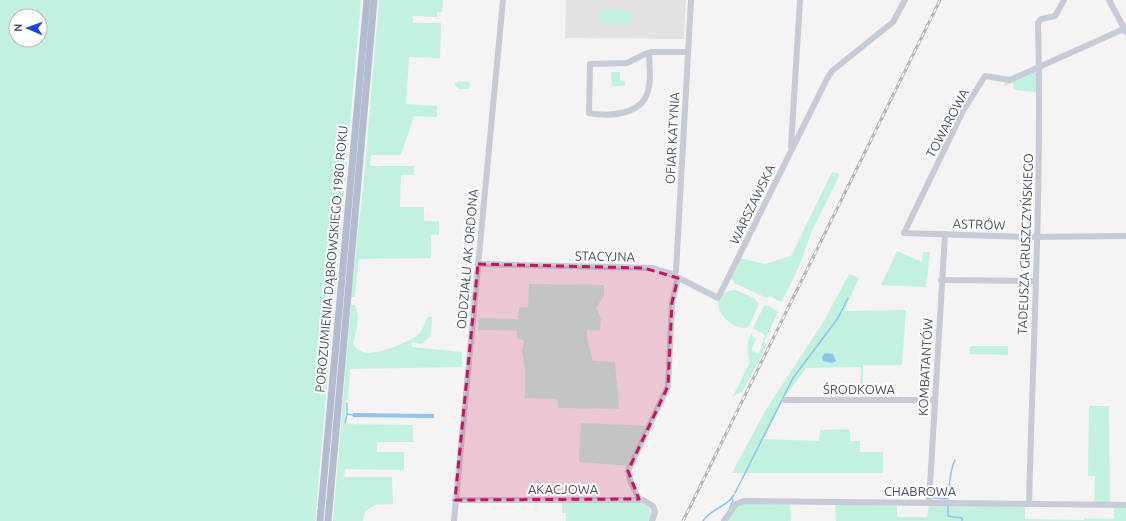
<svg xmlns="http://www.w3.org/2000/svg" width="1126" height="521" font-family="Ubuntu,sans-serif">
  <rect width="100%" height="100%" fill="#f5f3f3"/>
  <polygon fill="#e3e1e2" points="566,0 686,0 684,39 565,38"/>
  <g fill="#c3f1e0" fill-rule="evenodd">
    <path d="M0 0H361L315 521H0ZM16 16H40V40H16Z"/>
    <polygon points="379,0 443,0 442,12 437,12 437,17 413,16 413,23 441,23 440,58 409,57 406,104 437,106 437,117 414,116 401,155 371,155 370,166 414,166 414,175 401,175 400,207 424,207 424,221 439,221 439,235 431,235 431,258 359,259 355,297 351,297 364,178"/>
    <polygon points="600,9 631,10 630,25 600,24"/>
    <polygon points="611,72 620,72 620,80 625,81 625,86 612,86"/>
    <polygon points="1034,72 1036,73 1038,92 1014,90 1013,83 1004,86 1005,82"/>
    <polygon points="459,81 470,82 469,89 458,89 454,84"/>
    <polygon points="832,172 839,174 839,176 812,231 798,269 782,301 779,301 770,296 767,298 734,283 731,278 740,258 765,264 791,256"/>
    <polygon points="897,251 922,262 923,252 930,252 926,287 881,285"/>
    <polygon points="849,274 859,278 844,311 906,310 902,365 863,365 863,386 860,387 861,367 806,368 784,398 764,439 819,441 820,430 850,429 850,441 860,441 860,452 883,452 883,473 732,473 765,411 824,321"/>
    <path d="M529 284 604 285V296L596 308 601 319 600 331 587 330C586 337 591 353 593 361L615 362C616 379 619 393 619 409L558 408 557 399 525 398V370L522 350 524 340 517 339V331L478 330 479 318 518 319 519 307H528Z"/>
    <path d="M736 290 754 298 759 304 749 326 745 328C721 327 703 291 736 290Z"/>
    <path d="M351 305H355L358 316 357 327 353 344C356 349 362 353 369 353 380 353 410 342 419 334 423 330 425 322 428 317H432L431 335 422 344 411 342 412 347 462 352V367L350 369 348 400 346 401 344 424 413 425V442H377V452H404V470L345 469 344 477H392L393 504 375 505 365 511 363 521H406H333Z"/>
    <path d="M767 305 778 312 764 342 766 343 765 349 742 392 733 396 750 362C747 354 746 341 751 334L753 333 752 336 756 339 751 350 759 354 765 335 753 328 764 306Z"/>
    <polygon points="970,346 1008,346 1008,355 970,354"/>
    <polygon points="1089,406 1109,406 1110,503 1094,503 1095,476 1088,476"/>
    <polygon points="581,423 651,426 632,466 579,462"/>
    <path d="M562 501H638C649 505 654 509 649 521H566V513H562Z"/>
    <polygon points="744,503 790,503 791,521 726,521 738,505"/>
    <polygon points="835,504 897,505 897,517 927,517 929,505 1025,506 1025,519 1084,520 1084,518 1114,519 1114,507 1126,507 1126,521 836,521"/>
  </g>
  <g fill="#8fc4ee">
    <polygon points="825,353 833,354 836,361 832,363 823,361 822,357"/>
    <polygon points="353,413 434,414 434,418 353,417"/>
  </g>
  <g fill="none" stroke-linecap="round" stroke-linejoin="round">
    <g stroke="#8fc4ee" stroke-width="1.5">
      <polyline points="347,414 347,403"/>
      <polyline points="345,423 347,414 353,415"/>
      <polyline points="735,493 793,378 838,318 848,298"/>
      <polyline points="932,497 934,498 948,499"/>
      <path d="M948 498C950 485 949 472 955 460"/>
      <polyline points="948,506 948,516 962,518 962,521"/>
      <polyline points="729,509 733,501 732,498"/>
      <path d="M703 521C711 508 726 508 734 495"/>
    </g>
    <g stroke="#c7cbd7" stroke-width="6">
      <polyline points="1109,0 1126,32"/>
      <polyline points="1126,28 1010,80 985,76 963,111 904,233 1027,237 1126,236"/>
      <path d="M649 53C649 64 652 79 648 91 642 115 609 117 589 113L590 64 627 63 645 54 652 52H688"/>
      <polyline points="791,146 800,0"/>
      <polyline points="478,264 653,268 669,273 718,298 827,79 832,71 893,22 905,0"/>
      <polyline points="674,276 676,271 691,0"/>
      <polyline points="941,280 1035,281"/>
      <polyline points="785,400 934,400"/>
      <polyline points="639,499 631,483 628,471 668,386 672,303 678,278"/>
      <polyline points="455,500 643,500 653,506 655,512 652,521"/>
      <polyline points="929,502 945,234"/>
      <path d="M1029 504C1033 343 1042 183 1038 23L1041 19 1055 16 1064 0"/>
      <polyline points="454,521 503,0"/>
      <polyline points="724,521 736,504 744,501 1126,505"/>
    </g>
    <g stroke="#b3bbd1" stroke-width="7">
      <polyline points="320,521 367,0"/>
      <polyline points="328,521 374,0"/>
    </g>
    <g stroke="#b5b6bd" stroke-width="3">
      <polyline id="rail" points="683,521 940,0"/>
    </g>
    <use href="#rail" stroke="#fff" stroke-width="1.5" stroke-dasharray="4.5" stroke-linecap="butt"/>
  </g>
  <path fill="#c2185b" fill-opacity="0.2" stroke="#c2185b" stroke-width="3" stroke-dasharray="8 5" stroke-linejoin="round" d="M478 264 644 268 678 278 672 303 668 386 628 471 639 499 455 500Z"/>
  <g text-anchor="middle" stroke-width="4" stroke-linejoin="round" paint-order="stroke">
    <g font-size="13" fill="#4a5061" stroke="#fff">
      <text transform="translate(947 123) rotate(-62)" y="5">TOWAROWA</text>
      <text transform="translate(672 138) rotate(-87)" y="5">OFIAR KATYNIA</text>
      <text transform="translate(752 204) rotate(-64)" y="5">WARSZAWSKA</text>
      <text transform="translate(979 224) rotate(2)" y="5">ASTRÓW</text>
      <text transform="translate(1025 244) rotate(-88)" y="5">TADEUSZA GRUSZCZYŃSKIEGO</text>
      <text transform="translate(605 256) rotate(1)" y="5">STACYJNA</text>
      <text transform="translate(331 259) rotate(-85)" y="5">POROZUMIENIA DĄBROWSKIEGO 1980 ROKU</text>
      <text transform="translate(467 259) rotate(-85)" y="5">ODDZIAŁU AK ORDONA</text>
      <text transform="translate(925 367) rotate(-87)" y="5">KOMBATANTÓW</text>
      <text x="859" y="394">ŚRODKOWA</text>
      <text x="563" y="494">AKACJOWA</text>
      <text x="920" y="496">CHABROWA</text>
    </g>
  </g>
  <g transform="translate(28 28) rotate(272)"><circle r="19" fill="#ffffff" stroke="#b7b9c0"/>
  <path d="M0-3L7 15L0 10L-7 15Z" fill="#1942e9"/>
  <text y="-6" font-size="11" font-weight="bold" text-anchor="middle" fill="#4a5061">N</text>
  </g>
</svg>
